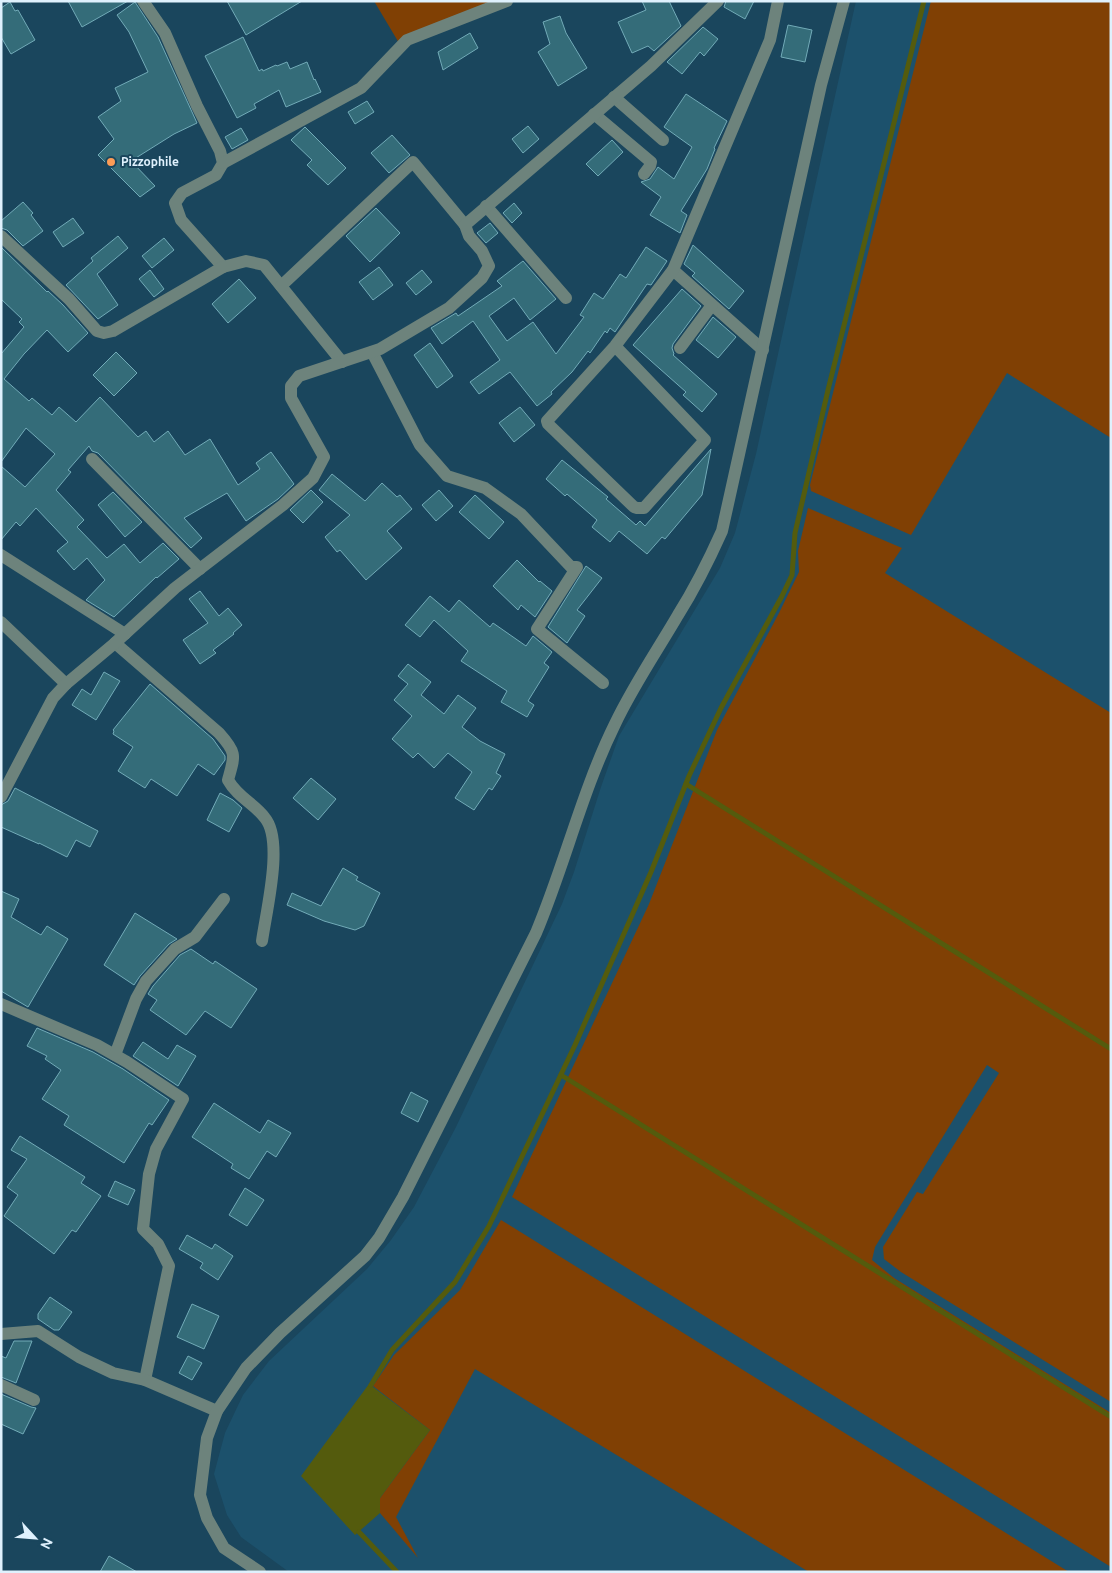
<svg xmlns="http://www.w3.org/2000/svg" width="1112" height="1573" font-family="Ubuntu,sans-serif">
  <rect width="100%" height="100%" fill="#1a465d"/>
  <polygon fill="#1c516c" points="856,1 1111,1 1111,1572 289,1572 241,1537 227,1515 214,1474 225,1433 243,1395 269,1361 367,1269 391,1240 414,1207 456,1127 562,904 574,872 601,787 619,736 720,568 735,533 756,454"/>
  <g fill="#804004">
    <polygon points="374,1 500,1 399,43"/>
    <polygon points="931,1 1111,1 1111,438 1007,373 911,535 811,491 810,485"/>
    <polygon points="808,508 902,548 885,573 1111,713 1111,1402 901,1272 884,1259 883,1247 917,1192 923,1194 999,1073 987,1065 875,1247 872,1260 894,1278 1111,1413 1111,1567 512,1197 649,904 717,730 779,613 799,572 798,551"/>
    <polygon points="501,1220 1069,1572 809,1572 475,1369 396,1517 418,1558 380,1513 380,1498 430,1430 373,1386 394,1355 460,1290"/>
  </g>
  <polygon fill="#545b0d" points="369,1384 430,1430 380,1498 380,1513 355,1535 301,1476"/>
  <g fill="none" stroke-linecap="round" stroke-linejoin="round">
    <g stroke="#545b0d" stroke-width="5">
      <polyline points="686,784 1111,1049"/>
      <polyline points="561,1075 1111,1417"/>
      <polyline points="371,1385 392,1350 455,1282 489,1226 575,1045 651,872 689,776 721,708 782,596 792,575 795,533 828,390 924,1"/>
      <polyline points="359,1532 397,1572"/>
    </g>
  </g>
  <g fill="#346c79" stroke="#72abb8">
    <polygon points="68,1 128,1 82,27"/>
    <polygon points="227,1 302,1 246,35"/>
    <polygon points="642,1 669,1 681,26 654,51 648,46 632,53 618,22 646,10"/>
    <polygon points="726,1 754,1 745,19 724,7"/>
    <polygon points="10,2 15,11 18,10 35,40 11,54 1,37 1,8"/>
    <polygon points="135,2 158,37 197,123 174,134 131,161 155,186 140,197 98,155 114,139 98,117 121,101 115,88 148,72 129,32 117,15"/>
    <polygon points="560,16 566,33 587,68 558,86 538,52 550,44 543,22"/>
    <polygon points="788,25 812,30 805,62 781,57"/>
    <polygon points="703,27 718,39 704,56 700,52 682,74 667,62"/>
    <polygon points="470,33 478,48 443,70 438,52"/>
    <polygon points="243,37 259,71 262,69 263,71 276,65 277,66 287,62 290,69 307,62 314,80 315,79 321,92 286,107 279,90 254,104 256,108 237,118 205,56"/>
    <polygon points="686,94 727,121 714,148 715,149 707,169 681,211 687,215 680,233 650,215 661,197 641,182 650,179 658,167 674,179 692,147 664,127"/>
    <polygon points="367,101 374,112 355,124 348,112"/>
    <polygon points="528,126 539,139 523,153 512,139"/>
    <polygon points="305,127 346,168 328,185 307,165 312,160 291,140"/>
    <polygon points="241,128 248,140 232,149 225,137"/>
    <polygon points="392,135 410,155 389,173 371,153"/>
    <polygon points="612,140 623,152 598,176 586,164"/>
    <polygon points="23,202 33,213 31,215 43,231 23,246 7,230 1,228 1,221"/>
    <polygon points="514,203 522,213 512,223 503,213"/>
    <polygon points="376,208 400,233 370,262 346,236"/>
    <polygon points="73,218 84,233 63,247 53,232"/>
    <polygon points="490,223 498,233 486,243 477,233"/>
    <polygon points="118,236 128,248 97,274 118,305 98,319 66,285 93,261 91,258"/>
    <polygon points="164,238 174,250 152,268 142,256"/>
    <polygon points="693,245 744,291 729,309 692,276 695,273 684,264"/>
    <polygon points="1,247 47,292 48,291 63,305 88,333 68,352 47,330 24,354 4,379 29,401 32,398 52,415 59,407 76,422 100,397 138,437 146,431 154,442 168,431 185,455 210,439 238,485 260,469 256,463 271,452 294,484 278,499 246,521 227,493 184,518 202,538 191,548 98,453 92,451 89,446 68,470 71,472 56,490 84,520 77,527 107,558 124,544 140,563 163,543 179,559 157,578 156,577 114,617 86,600 105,580 87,558 74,570 57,551 68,542 36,508 20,526 16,522 1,540 1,466 25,487 55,454 26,428 1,462 1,354 24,327 19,322 22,319 1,299"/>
    <polygon points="646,247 667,261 651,285 647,284 615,332 610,328 607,333 605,331 590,353 588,351 572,372 551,392 552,394 537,406 510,372 479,394 470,382 500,360 473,321 442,344 431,328 456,313 458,316 502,286 497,281 523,261 556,299 530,320 514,298 489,316 507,341 533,322 556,354 584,317 580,315 594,293 603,299 620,274 626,278"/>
    <polygon points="379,267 393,285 373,300 359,282"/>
    <polygon points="150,270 164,289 154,297 139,279"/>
    <polygon points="422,270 432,282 416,295 406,283"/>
    <polygon points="239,279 256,298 228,323 212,304"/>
    <polygon points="682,289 701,306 673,344 672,348 674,354 673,355 717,394 702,412 683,395 686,392 633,345"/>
    <polygon points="713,317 736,337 718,358 696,340"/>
    <polygon points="430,343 453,376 437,388 414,355"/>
    <polygon points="116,352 137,373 114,396 93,375"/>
    <polygon points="520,407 535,425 514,442 499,423"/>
    <polygon points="711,449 702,495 665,539 662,537 647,554 619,531 610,542 592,527 597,520 567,494 565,496 546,479 562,460 608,497 606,499 636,525 640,521 645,526"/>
    <polygon points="332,474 365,501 382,483 397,497 400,495 412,509 387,531 402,548 366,580 340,550 337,552 325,537 350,515 319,490"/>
    <polygon points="311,490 323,502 303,523 290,510"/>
    <polygon points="439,490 453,506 436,521 422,505"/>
    <polygon points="113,492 142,522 125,537 98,505"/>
    <polygon points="475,495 504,522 489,539 459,512"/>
    <polygon points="517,560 539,582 540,581 552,591 535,617 521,605 518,610 493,586"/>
    <polygon points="586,566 602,578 577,610 585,616 567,643 548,627"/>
    <polygon points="200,591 219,616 228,608 242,625 233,633 234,634 213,650 216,653 200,664 183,640 208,623 189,599"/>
    <polygon points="430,596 449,612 459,600 490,627 493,623 526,646 533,636 552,652 544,663 549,667 528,701 534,705 527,717 501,702 507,691 461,661 468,651 434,620 420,637 405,625"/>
    <polygon points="408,664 431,682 421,695 444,714 458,695 476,708 462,727 480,741 505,754 496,773 501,776 492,790 489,788 474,810 455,798 472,772 448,753 434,768 418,753 413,758 392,739 412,716 394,700 408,684 398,676"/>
    <polygon points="104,672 120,681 96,720 72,705 82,689 91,695"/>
    <polygon points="150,684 213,739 225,756 225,760 214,775 198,764 177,796 151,779 145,788 118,771 133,747 113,734 114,731 113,730"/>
    <polygon points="311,778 336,799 318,820 293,798"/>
    <polygon points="15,788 98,831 90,847 76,840 67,857 39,843 39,844 1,827 1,805 8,801"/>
    <polygon points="220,793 233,800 242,808 229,832 207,820"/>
    <polygon points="343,868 358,877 356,880 380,893 364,926 355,930 324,921 287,905 292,893 321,906"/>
    <polygon points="1,891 19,899 11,917 41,935 47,926 68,939 28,1007 1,991"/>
    <polygon points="135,913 177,939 169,944 140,976 134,985 104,965"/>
    <polygon points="191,949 213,964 215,961 257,989 231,1028 205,1011 186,1035 150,1010 157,1000 148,994 153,986 180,955"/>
    <polygon points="37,1028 93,1052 123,1069 169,1100 152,1125 149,1123 124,1163 64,1125 69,1116 42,1099 61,1070 45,1059 47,1056 27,1046"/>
    <polygon points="143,1042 168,1059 177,1045 196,1056 178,1086 133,1056"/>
    <polygon points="411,1092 428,1101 418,1122 401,1113"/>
    <polygon points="214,1103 260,1133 268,1120 291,1133 276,1157 267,1151 249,1179 231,1168 233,1164 192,1137"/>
    <polygon points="20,1136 85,1177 81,1183 101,1196 76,1232 72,1230 54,1254 4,1216 18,1195 7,1187 27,1159 11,1150"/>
    <polygon points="115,1181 135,1190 128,1205 108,1196"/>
    <polygon points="245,1188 264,1200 247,1226 229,1215"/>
    <polygon points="187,1235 212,1249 215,1244 233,1256 218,1280 200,1268 203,1263 179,1249"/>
    <polygon points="50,1297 72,1312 59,1330 54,1330 38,1319 38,1314"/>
    <polygon points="192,1304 219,1316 204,1349 177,1337"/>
    <polygon points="14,1341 32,1341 16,1383 1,1377 1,1356 6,1358"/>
    <polygon points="188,1356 202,1363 192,1380 179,1373"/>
    <polygon points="1,1394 31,1407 36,1408 23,1434 1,1424"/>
    <polygon points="109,1556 137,1572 100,1572"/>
  </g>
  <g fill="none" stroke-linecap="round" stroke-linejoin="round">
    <g stroke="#6d837c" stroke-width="12">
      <polyline points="143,1 165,33 197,106 220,151 223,163 216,175 182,193 175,203 181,220 223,267"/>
      <polyline points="614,97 663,140"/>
      <polyline points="594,114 651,162 650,166 644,174"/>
      <polyline points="223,163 361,88 407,40 507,1"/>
      <polyline points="486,206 566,298"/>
      <polyline points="1,236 69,299 97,331 104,333 113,331 223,267 246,261 264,265 342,362"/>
      <polyline points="673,270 763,350"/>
      <polyline points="281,286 413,162 465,225"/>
      <polyline points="615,346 705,440 644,508 637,508 634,507 548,424 547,421 615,346 673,270 770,40 778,1"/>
      <polyline points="680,348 712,305"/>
      <polyline points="372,352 420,445 447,476 485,488 521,514 571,567 577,567 537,629 603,683"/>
      <polyline points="92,459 200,569"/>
      <polyline points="1,555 125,634"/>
      <polyline points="1,622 66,684"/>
      <path d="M115 643 219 733C237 753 235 755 228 780 238 798 254 803 265 818 284 841 266 912 262 941"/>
      <polyline points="1,797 53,698 66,684 115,643 175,588 283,505 313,478 324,457 291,398 291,386 299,376 380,349 449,308 482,278 489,266 482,251 469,236 465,225 651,66 718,1"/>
      <polyline points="1,1004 97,1045 127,1062 183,1099 156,1149 149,1174 143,1229 158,1244 169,1266 145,1380"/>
      <polyline points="115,1055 136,999 146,981 175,949 195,937 224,899"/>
      <polyline points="1,1334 38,1331 79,1357 113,1373 145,1380 217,1411"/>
      <polyline points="1,1385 34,1400"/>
      <path d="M260 1572 224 1548 207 1518 200 1495 207 1438 217 1411 246 1368 280 1333 365 1256 379 1238 403 1197 536 933C565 864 582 791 615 724 633 686 657 651 678 615 695 588 709 560 722 531L821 85 844 1"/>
    </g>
  </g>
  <circle fill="#fd9c56" stroke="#1a465d" stroke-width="2" cx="111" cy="162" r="5"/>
  <g text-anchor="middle" stroke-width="4" stroke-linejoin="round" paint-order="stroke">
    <g font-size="12" font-weight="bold" fill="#dff1fd" stroke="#1a465d" text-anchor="start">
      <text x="121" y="166">Pizzophile</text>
    </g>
  </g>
  <rect width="1112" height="1573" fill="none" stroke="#dff1fd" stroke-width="5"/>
  <g transform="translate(35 1538) rotate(116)" stroke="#1a465d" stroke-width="4" paint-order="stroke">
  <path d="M0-4L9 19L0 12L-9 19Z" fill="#dff1fd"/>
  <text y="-8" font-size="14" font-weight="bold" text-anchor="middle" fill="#dff1fd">N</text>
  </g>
</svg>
